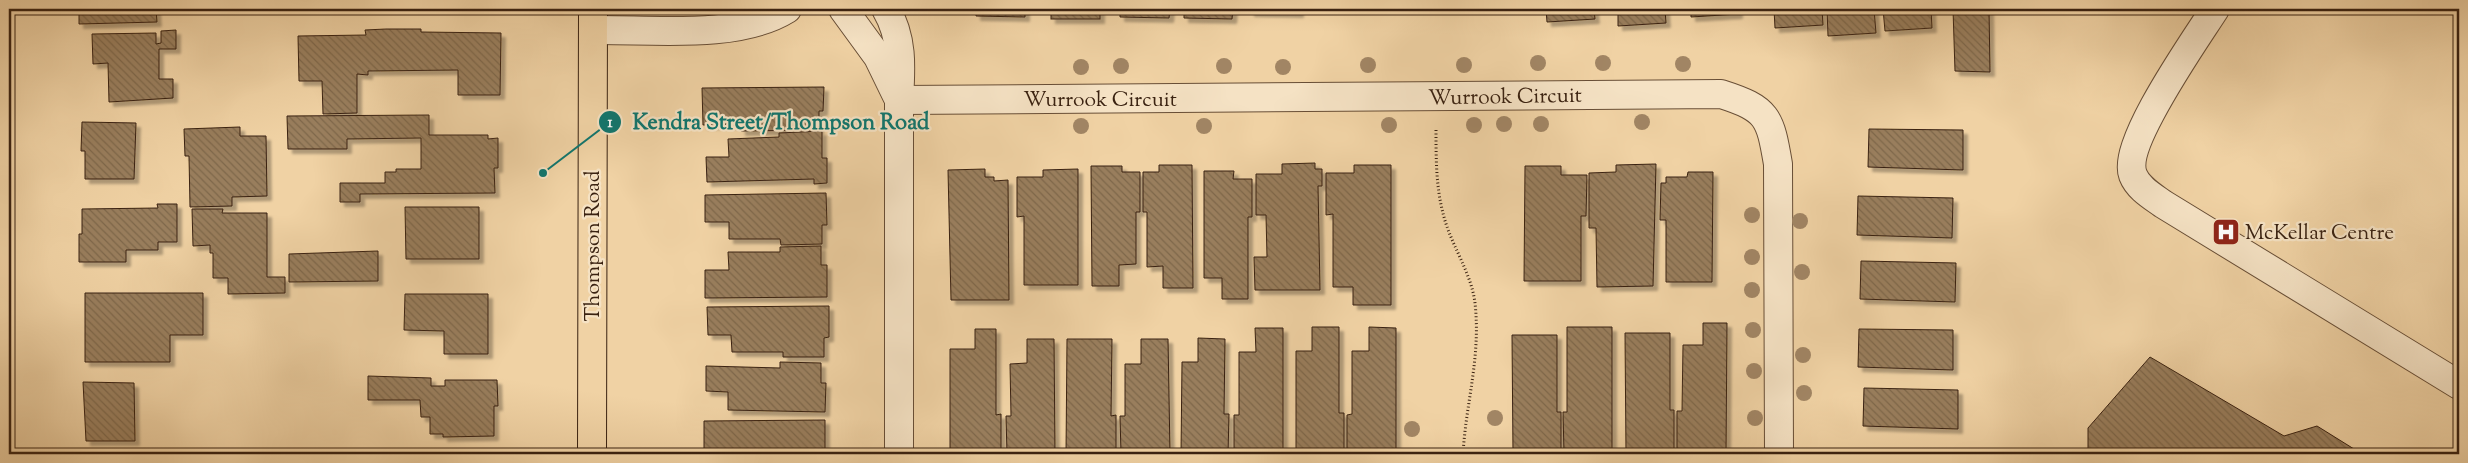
<svg xmlns="http://www.w3.org/2000/svg" width="2468" height="463" font-family="'Sorts Mill Goudy',serif">
  <defs>
    <pattern id="building-back-hatch" width="6" height="6" patternUnits="userSpaceOnUse" patternTransform="scale(1.25)"><rect width="6" height="6" fill="#997e5d"/><path d="M-1 5l2 2M0 0l6 6M5-1l2 2" fill="none" stroke="#7e674b"/></pattern>
    <filter id="shadow"><feDropShadow dx="4.5" dy="4.5" stdDeviation="1" flood-color="#0004"/></filter>
  </defs>
  <rect width="100%" height="100%" fill="#f0d2a4"/>
  <filter id="stains"><feTurbulence type="fractalNoise" baseFrequency=".004" numOctaves="4"/><feColorMatrix values="0 0 0 0 .2 0 0 0 0 .09 0 0 0 0 .02 0 0 0 .5 -.17"/></filter>
  <radialGradient id="worn" r=".72"><stop offset=".6" stop-color="#630" stop-opacity="0"/><stop offset="1" stop-color="#630" stop-opacity=".3"/></radialGradient>
  <g fill="url(#building-back-hatch)" stroke="#3a2211" filter="url(#shadow)">
    <polygon points="79,9 156,9 157,22 79,24"/>
    <polygon points="976,9 1025,9 1025,17 976,16"/>
    <rect x="1051" y="9" width="49" height="10"/>
    <polygon points="1120,9 1170,9 1169,18 1120,17"/>
    <polygon points="1184,9 1233,9 1232,19 1184,18"/>
    <polygon points="1250,9 1299,9 1299,13 1250,12"/>
    <polygon points="1546,9 1594,9 1595,19 1547,22"/>
    <polygon points="1618,9 1665,9 1666,23 1618,26"/>
    <polygon points="1691,9 1738,9 1738,14 1691,17"/>
    <polygon points="1774,9 1822,9 1823,25 1775,28"/>
    <polygon points="1827,9 1874,9 1876,33 1828,36"/>
    <polygon points="1883,9 1931,9 1932,28 1885,31"/>
    <polygon points="1953,9 1989,9 1990,72 1955,71"/>
    <polygon points="386,29 421,29 421,32 501,33 500,95 458,95 458,70 368,71 368,75 357,74 357,113 323,114 322,81 299,81 298,36 366,35 365,30"/>
    <polygon points="176,30 176,49 159,49 159,79 173,79 173,98 109,102 108,63 93,64 92,34 156,33 156,44 161,43 161,31"/>
    <polygon points="824,87 823,111 819,111 819,130 741,131 741,124 703,125 702,88"/>
    <polygon points="429,115 429,135 488,135 488,139 498,138 498,168 494,168 495,193 360,194 360,202 340,202 340,183 385,183 385,172 396,172 396,169 421,169 421,138 347,139 347,149 288,149 287,116"/>
    <polygon points="82,122 136,123 134,179 85,179 85,151 81,151"/>
    <polygon points="240,127 240,136 266,136 267,196 232,197 232,206 190,207 189,156 185,156 184,129"/>
    <polygon points="1869,129 1963,130 1963,170 1868,167"/>
    <polygon points="822,131 822,158 827,158 827,183 814,184 814,179 707,182 706,157 729,157 728,139 779,137 779,133"/>
    <polygon points="1315,163 1315,169 1322,169 1322,186 1318,186 1320,290 1255,290 1254,257 1267,257 1266,215 1256,215 1256,174 1282,174 1282,164"/>
    <polygon points="1656,164 1653,286 1597,287 1596,228 1589,228 1589,173 1616,172 1616,165"/>
    <polygon points="1159,165 1192,165 1193,288 1163,288 1163,266 1147,267 1147,212 1143,212 1143,172 1159,172"/>
    <polygon points="1354,165 1391,165 1391,305 1353,305 1353,287 1333,287 1333,214 1326,215 1326,173 1354,173"/>
    <polygon points="1091,166 1122,166 1122,172 1140,172 1140,212 1136,212 1136,264 1119,265 1119,286 1092,286"/>
    <polygon points="1525,166 1561,166 1561,175 1587,175 1586,216 1581,216 1581,281 1524,281"/>
    <polygon points="985,169 985,177 994,177 994,181 1008,180 1009,300 951,300 948,170"/>
    <polygon points="1078,169 1078,285 1024,285 1024,216 1017,217 1017,177 1043,177 1043,170"/>
    <polygon points="1204,171 1234,171 1233,179 1252,179 1252,217 1248,217 1248,299 1222,299 1222,278 1204,278"/>
    <polygon points="1688,172 1713,172 1712,282 1666,282 1666,220 1660,220 1661,183 1666,183 1666,177 1687,177"/>
    <polygon points="826,193 827,225 822,225 822,244 781,245 780,239 729,239 729,222 705,222 705,195"/>
    <polygon points="1858,196 1953,198 1952,238 1857,235"/>
    <polygon points="157,204 177,204 177,242 158,242 158,250 126,250 126,262 79,262 79,234 82,234 82,209 158,208"/>
    <polygon points="405,207 479,207 479,259 406,259"/>
    <polygon points="192,209 223,209 222,213 267,213 267,277 285,277 285,293 228,294 228,278 213,278 213,253 210,253 210,245 193,246"/>
    <polygon points="821,246 821,265 827,265 827,297 705,298 705,270 729,270 728,252 780,252 780,247"/>
    <polygon points="378,251 378,281 289,282 289,254"/>
    <polygon points="1861,261 1956,263 1955,302 1860,299"/>
    <polygon points="85,293 203,293 203,335 170,335 170,362 85,362"/>
    <polygon points="405,294 488,294 488,354 444,354 444,331 404,330"/>
    <polygon points="829,306 829,337 824,338 824,357 783,357 783,352 732,352 731,335 708,335 707,307"/>
    <polygon points="1703,323 1727,323 1726,454 1677,451 1677,411 1682,411 1683,345 1703,345"/>
    <polygon points="1312,327 1339,327 1339,413 1344,413 1344,454 1296,454 1296,351 1312,351"/>
    <polygon points="1369,327 1396,328 1396,454 1347,454 1347,415 1352,414 1352,351 1369,351"/>
    <polygon points="1567,327 1612,327 1612,454 1564,453 1563,412 1567,412"/>
    <polygon points="1255,328 1283,328 1283,454 1234,454 1234,415 1239,415 1239,352 1256,352"/>
    <polygon points="975,329 996,329 996,415 1001,414 1001,454 950,454 950,349 975,349"/>
    <polygon points="1859,329 1953,330 1953,370 1858,367"/>
    <polygon points="1625,333 1670,333 1670,410 1674,410 1674,451 1645,451 1645,454 1626,454"/>
    <polygon points="1512,335 1557,335 1557,412 1561,412 1561,453 1513,454"/>
    <polygon points="1198,338 1225,339 1224,414 1229,414 1228,454 1181,454 1182,362 1198,362"/>
    <polygon points="1027,339 1054,339 1055,454 1007,454 1006,416 1011,416 1010,364 1027,363"/>
    <polygon points="1067,339 1112,339 1111,416 1116,415 1116,454 1066,454"/>
    <polygon points="1141,339 1168,339 1170,454 1121,454 1120,416 1125,416 1125,364 1141,364"/>
    <polygon points="2150,357 2284,436 2317,426 2362,454 2088,454 2088,428"/>
    <polygon points="780,362 821,363 821,383 826,383 825,412 728,410 728,392 706,391 706,366 780,368"/>
    <polygon points="368,376 431,378 431,386 445,386 445,380 497,380 498,406 494,406 494,436 443,437 443,434 430,434 430,417 421,417 420,400 368,400"/>
    <polygon points="83,382 134,383 135,441 86,441"/>
    <polygon points="1864,388 1958,390 1958,429 1863,426"/>
    <polygon points="825,420 825,451 820,451 820,454 728,454 728,449 704,449 704,421"/>
    <polygon points="1859,450 1953,452 1953,454 1859,454"/>
  </g>
  <g fill="none" stroke-linecap="round" stroke-linejoin="round">
    <g stroke="#684e36" stroke-width="30">
      <g id="minor">
        <polyline points="843,9 878,57 897,96"/>
        <path d="M886 9C903 38 901 67 899 100V454"/>
        <path d="M2215 9C2196 39 2121 144 2133 175 2138 188 2152 196 2163 204L2459 385"/>
        <path d="M593 30C651 29 737 40 787 9"/>
        <path d="M899 100 1721 94C1768 109 1770 117 1778 164L1779 454"/>
      </g>
    </g>
    <g stroke="#3a2211" stroke-width="30">
      <polyline id="major" points="592,454 593,9"/>
    </g>
    <path stroke="#3a2211" stroke-width="3" stroke-dasharray="1 2.5" stroke-linecap="butt" d="M1436 130C1436 157 1436 187 1443 213 1450 244 1471 271 1475 303 1481 357 1466 402 1463 454"/>
    <use href="#minor" stroke="#f5e2c4" stroke-width="28"/>
    <use href="#major" stroke="#f0d2a4" stroke-width="28"/>
  </g>
  <g fill="#a18564">
    <circle cx="1538" cy="63" r="8"/>
    <circle cx="1603" cy="63" r="8"/>
    <circle cx="1683" cy="64" r="8"/>
    <circle cx="1368" cy="65" r="8"/>
    <circle cx="1464" cy="65" r="8"/>
    <circle cx="1121" cy="66" r="8"/>
    <circle cx="1224" cy="66" r="8"/>
    <circle cx="1081" cy="67" r="8"/>
    <circle cx="1283" cy="67" r="8"/>
    <circle cx="1642" cy="122" r="8"/>
    <circle cx="1504" cy="124" r="8"/>
    <circle cx="1541" cy="124" r="8"/>
    <circle cx="1389" cy="125" r="8"/>
    <circle cx="1474" cy="125" r="8"/>
    <circle cx="1081" cy="126" r="8"/>
    <circle cx="1204" cy="126" r="8"/>
    <circle cx="1752" cy="215" r="8"/>
    <circle cx="1800" cy="221" r="8"/>
    <circle cx="1752" cy="257" r="8"/>
    <circle cx="1802" cy="272" r="8"/>
    <circle cx="1752" cy="290" r="8"/>
    <circle cx="1753" cy="330" r="8"/>
    <circle cx="1803" cy="355" r="8"/>
    <circle cx="1754" cy="371" r="8"/>
    <circle cx="1804" cy="393" r="8"/>
    <circle cx="1495" cy="418" r="8"/>
    <circle cx="1755" cy="418" r="8"/>
    <circle cx="1412" cy="429" r="8"/>
  </g>
  <defs>
    <g id="hospital-square" transform="scale(1.4375)"><rect x="-9" y="-9" width="18" height="18" rx="4" fill="#8f2418" stroke="#f5e2c4"/><path d="M-5-5h3v3.5h4V-5h3V5h-3V1.5h-4V5h-3Z" fill="#fff"/></g>
  </defs>
  <g fill-rule="evenodd">
    <use href="#hospital-square" x="2226" y="232"/>
  </g>
  <g text-anchor="middle" stroke-width="4.5" stroke-linejoin="round" paint-order="stroke">
    <g font-size="21" fill="#3a2211" stroke="#f5e2c4">
      <text transform="translate(1505 96) rotate(-1)" y="7">Wurrook Circuit</text>
      <text x="1100" y="106">Wurrook Circuit</text>
      <text transform="translate(592 246) rotate(-90)" y="7">Thompson Road</text>
    </g>
    <g font-size="21" fill="#3a2211" stroke="#f5e2c4" text-anchor="start">
      <text x="2245" y="239">McKellar Centre</text>
    </g>
  </g>
  <path fill="none" stroke="#0f766e" stroke-width="2" d="M543 173L610 122"/>
  <g fill="#0f766e" stroke="#f5e2c4" stroke-width="2">
    <circle cx="543" cy="173" r="5"/>
    <circle cx="610" cy="122" r="12"/>
  </g>
  <g font-size="15" text-anchor="middle" font-weight="bold" fill="#fff">
    <text x="610" y="127">1</text>
  </g>
  <g font-size="22" text-anchor="middle" font-weight="bold" fill="#0f766e" stroke="#f5e2c4" stroke-width="4.5" stroke-linejoin="round" paint-order="stroke">
    <text x="781" y="129">Kendra Street/Thompson Road</text>
  </g>
  <rect width="2468" height="463" fill="none" stroke="#f0d2a4" stroke-width="30"/>
  <rect x="10" y="10" width="2448" height="443" fill="none" stroke="#3a2211" stroke-width="2.5"/>
  <rect x="15" y="15" width="2438" height="433" fill="none" stroke="#3a2211"/>
  <rect width="100%" height="100%" filter="url(#stains)"/>
  <rect width="100%" height="100%" fill="url(#worn)"/>
</svg>
